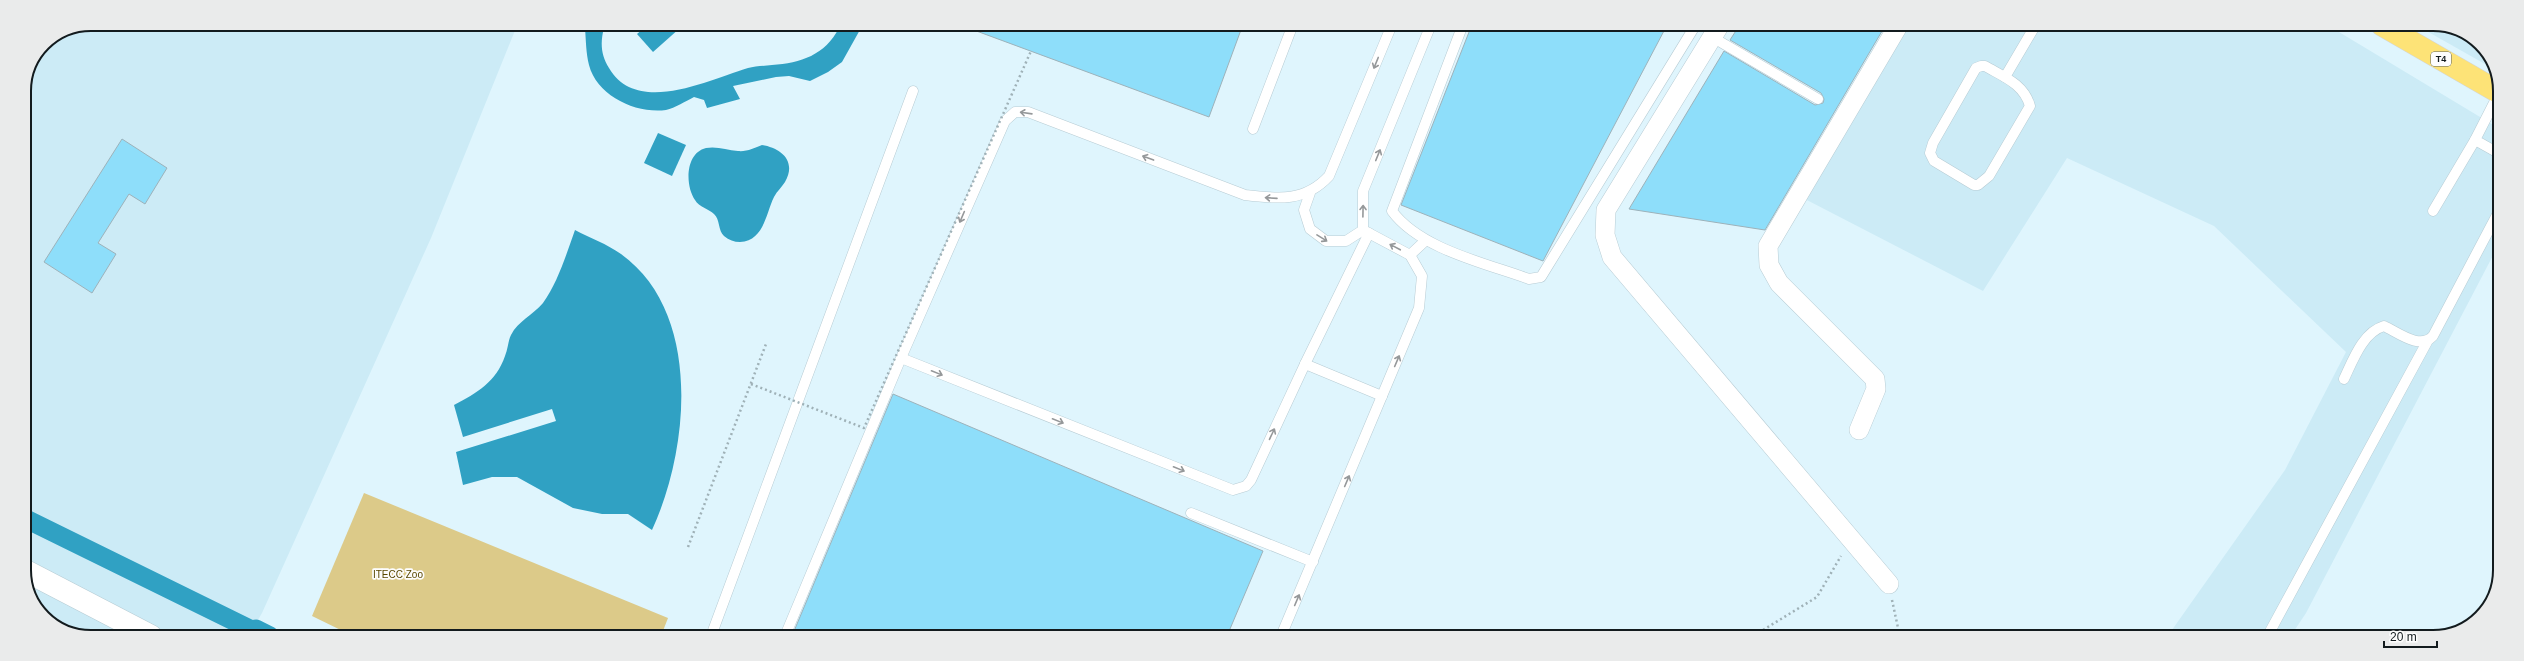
<svg xmlns="http://www.w3.org/2000/svg" width="2524" height="661" font-family="Helvetica,sans-serif">
  <rect width="100%" height="100%" fill="#dff5fd"/>
  <g fill="#ccebf6">
    <polygon points="2416,25 2446,25 2483,47 2492,68"/>
    <polygon points="1907,26 2329,26 2500,129 2499,244 2306,613 2290,637 2167,637 2285,470 2346,352 2214,226 2067,158 1983,291 1801,197"/>
    <polygon points="516,28 431,238 262,613 252,630 264,636 78,636 40,614 24,575 24,91 29,65 44,43 66,29"/>
  </g>
  <polygon fill="#dcca89" points="364,493 668,618 661,636 353,636 312,616"/>
  <g fill="#30a1c3">
    <path d="M585 28H604C600 43 601 55 609 68 637 116 708 80 748 68 755 66 764 66 772 65 801 63 825 55 839 28H861L842 62 828 72 810 81 789 76 776 77 733 86 740 99 707 108 704 100 694 97C686 101 675 108 666 110 636 114 597 96 589 65 586 53 586 41 585 28Z"/>
    <polygon points="644,28 680,28 653,52 637,34"/>
    <polygon points="658,133 686,145 672,176 644,163"/>
    <path d="M762 145C781 148 797 161 785 182 782 187 777 191 774 197 766 213 764 241 740 242 734 242 729 240 724 236 718 231 720 219 714 214 709 209 699 207 695 200 685 186 685 153 706 148 717 146 727 150 738 151 746 152 755 148 762 145Z"/>
    <path d="M575 230C590 238 607 244 621 254 703 313 689 450 652 530L628 514H602L573 508 517 477H492L463 485 456 452 556 421 552 409 463 437 454 405C477 393 496 382 505 356 508 349 508 341 511 335 518 321 533 315 543 303 558 282 566 255 575 230Z"/>
  </g>
  <g fill="none" stroke-linecap="round" stroke-linejoin="round">
    <polyline stroke="#30a1c3" stroke-width="19" points="24,518 252,630 256,629 270,636"/>
  </g>
  <g fill="#8edefa" stroke="#9db2ba">
    <polygon points="1739,26 1885,26 1765,230 1629,209 1724,51 1815,105 1823,103 1824,99 1821,93 1730,40"/>
    <polygon points="1242,27 1209,117 971,29 971,28"/>
    <polygon points="1471,27 1666,27 1543,261 1401,205"/>
    <polygon points="122,139 167,168 145,204 129,194 98,243 116,254 92,293 44,262"/>
    <polygon points="893,394 1263,551 1227,636 792,636"/>
  </g>
  <g fill="none" stroke-linecap="round" stroke-linejoin="round">
    <g stroke="#b7ccd4" stroke-width="11">
      <g id="service">
        <path d="M1462 27 1392 211C1420 249 1485 263 1529 279L1541 277 1695 26"/>
        <polyline points="1712,37 1818,99"/>
        <path d="M1981 66H1985C2004 77 2024 84 2030 106L1989 176 1978 185H1974L1934 161 1930 153 1933 143 1976 68Z"/>
        <polyline points="2005,77 2035,26"/>
        <polyline points="2499,93 2475,140 2500,154"/>
        <polyline points="1253,129 1292,27"/>
        <polyline points="1310,193 1304,210 1310,229 1326,241 1346,241 1363,230"/>
        <polyline points="2433,211 2475,140"/>
        <polyline points="1363,230 1363,191 1430,27"/>
        <polyline points="1410,255 1425,241"/>
        <polyline points="901,358 1233,490 1246,486 1251,480 1305,364 1382,396"/>
        <polyline points="1305,364 1369,233"/>
        <path d="M2344 379C2353 360 2363 332 2384 326 2399 333 2420 350 2433 336L2500 209"/>
        <polyline points="1191,513 1313,562"/>
        <polyline points="711,636 913,91"/>
        <path d="M785 636 901 358 1005 121 1015 112H1028L1245 195C1279 199 1305 202 1329 176L1391 27"/>
        <polyline points="1281,636 1419,308 1422,276 1410,255 1363,230"/>
        <polyline points="2267,637 2427,342"/>
      </g>
    </g>
    <g stroke="#b7ccd4" stroke-width="20">
      <g id="minor">
        <polyline points="1719,26 1606,210 1605,235 1612,257 1889,584"/>
        <polyline points="1859,430 1876,389 1875,379 1779,283 1769,265 1768,246 1898,26"/>
      </g>
    </g>
    <g stroke="#b7ccd4" stroke-width="23">
      <polyline id="tertiary" points="24,570 151,636"/>
    </g>
    <g stroke="#d5d6d6" stroke-width="23">
      <polyline id="primary" points="2382,25 2500,93"/>
    </g>
    <g stroke="#9fb1b7" stroke-width="2.5" stroke-dasharray="2 3" stroke-linecap="butt">
      <polyline points="688,547 766,344"/>
      <polyline points="1892,600 1900,637"/>
      <polyline points="1756,637 1763,630 1817,597 1841,556"/>
    </g>
    <use href="#service" stroke="#fff" stroke-width="10"/>
    <use href="#minor" stroke="#fff" stroke-width="19"/>
    <use href="#tertiary" stroke="#fff" stroke-width="22"/>
    <use href="#primary" stroke="#fde377" stroke-width="22"/>
    <polyline stroke="#9fb1b7" stroke-width="2.5" stroke-dasharray="2 3" stroke-linecap="butt" points="751,384 864,428 1031,51"/>
  </g>
  <defs><path id="oneway-shaft" d="M-6 0H5M1.5-3L5.5 0L1.5 3" fill="none" stroke-width="1.6" stroke-linecap="round" stroke-linejoin="round"/></defs>
  <g stroke="#95989a">
    <use href="#oneway-shaft" transform="translate(1376 63) rotate(112)"/>
    <use href="#oneway-shaft" transform="translate(1026 113) rotate(-172)"/>
    <use href="#oneway-shaft" transform="translate(1378 155) rotate(-68)"/>
    <use href="#oneway-shaft" transform="translate(1148 158) rotate(-160)"/>
    <use href="#oneway-shaft" transform="translate(1271 198) rotate(-176)"/>
    <use href="#oneway-shaft" transform="translate(1363 211) rotate(-89)"/>
    <use href="#oneway-shaft" transform="translate(962 217) rotate(113)"/>
    <use href="#oneway-shaft" transform="translate(1322 238) rotate(32)"/>
    <use href="#oneway-shaft" transform="translate(1395 247) rotate(-152)"/>
    <use href="#oneway-shaft" transform="translate(1397 361) rotate(-67)"/>
    <use href="#oneway-shaft" transform="translate(937 373) rotate(22)"/>
    <use href="#oneway-shaft" transform="translate(1058 421) rotate(22)"/>
    <use href="#oneway-shaft" transform="translate(1272 434) rotate(-65)"/>
    <use href="#oneway-shaft" transform="translate(1179 469) rotate(22)"/>
    <use href="#oneway-shaft" transform="translate(1347 481) rotate(-67)"/>
    <use href="#oneway-shaft" transform="translate(1297 600) rotate(-67)"/>
  </g>
  <g text-anchor="middle" stroke-width="3.5" stroke-linejoin="round" paint-order="stroke">
    <rect fill="#fdfdfd" stroke="#595f61" stroke-width="1" x="2431" y="52" width="20" height="14" rx="3"/>
    <g font-size="9" font-weight="bold" fill="#131b1e">
      <text x="2441" y="62">T4</text>
    </g>
    <g font-size="10" fill="#584700" stroke="#fdfdfd">
      <text x="398" y="578">ITECC Zoo</text>
    </g>
  </g>
  <path d="M0 0H2524V661H0ZM91 31H2433A60 60 0 0 1 2493 91V570A60 60 0 0 1 2433 630H91A60 60 0 0 1 31 570V91A60 60 0 0 1 91 31Z" fill="#eaebeb" fill-rule="evenodd"/>
  <path fill="none" stroke="#131b1e" stroke-width="2" d="M91 31H2433A60 60 0 0 1 2493 91V570A60 60 0 0 1 2433 630H91A60 60 0 0 1 31 570V91A60 60 0 0 1 91 31Z"/>
  <path d="M2384 641v6h53v-6" fill="none" stroke="#131b1e" stroke-width="2"/>
  <text x="2390" y="641" font-size="12" fill="#131b1e" stroke="#fdfdfd" stroke-width="3" paint-order="stroke">20 m</text>
</svg>
